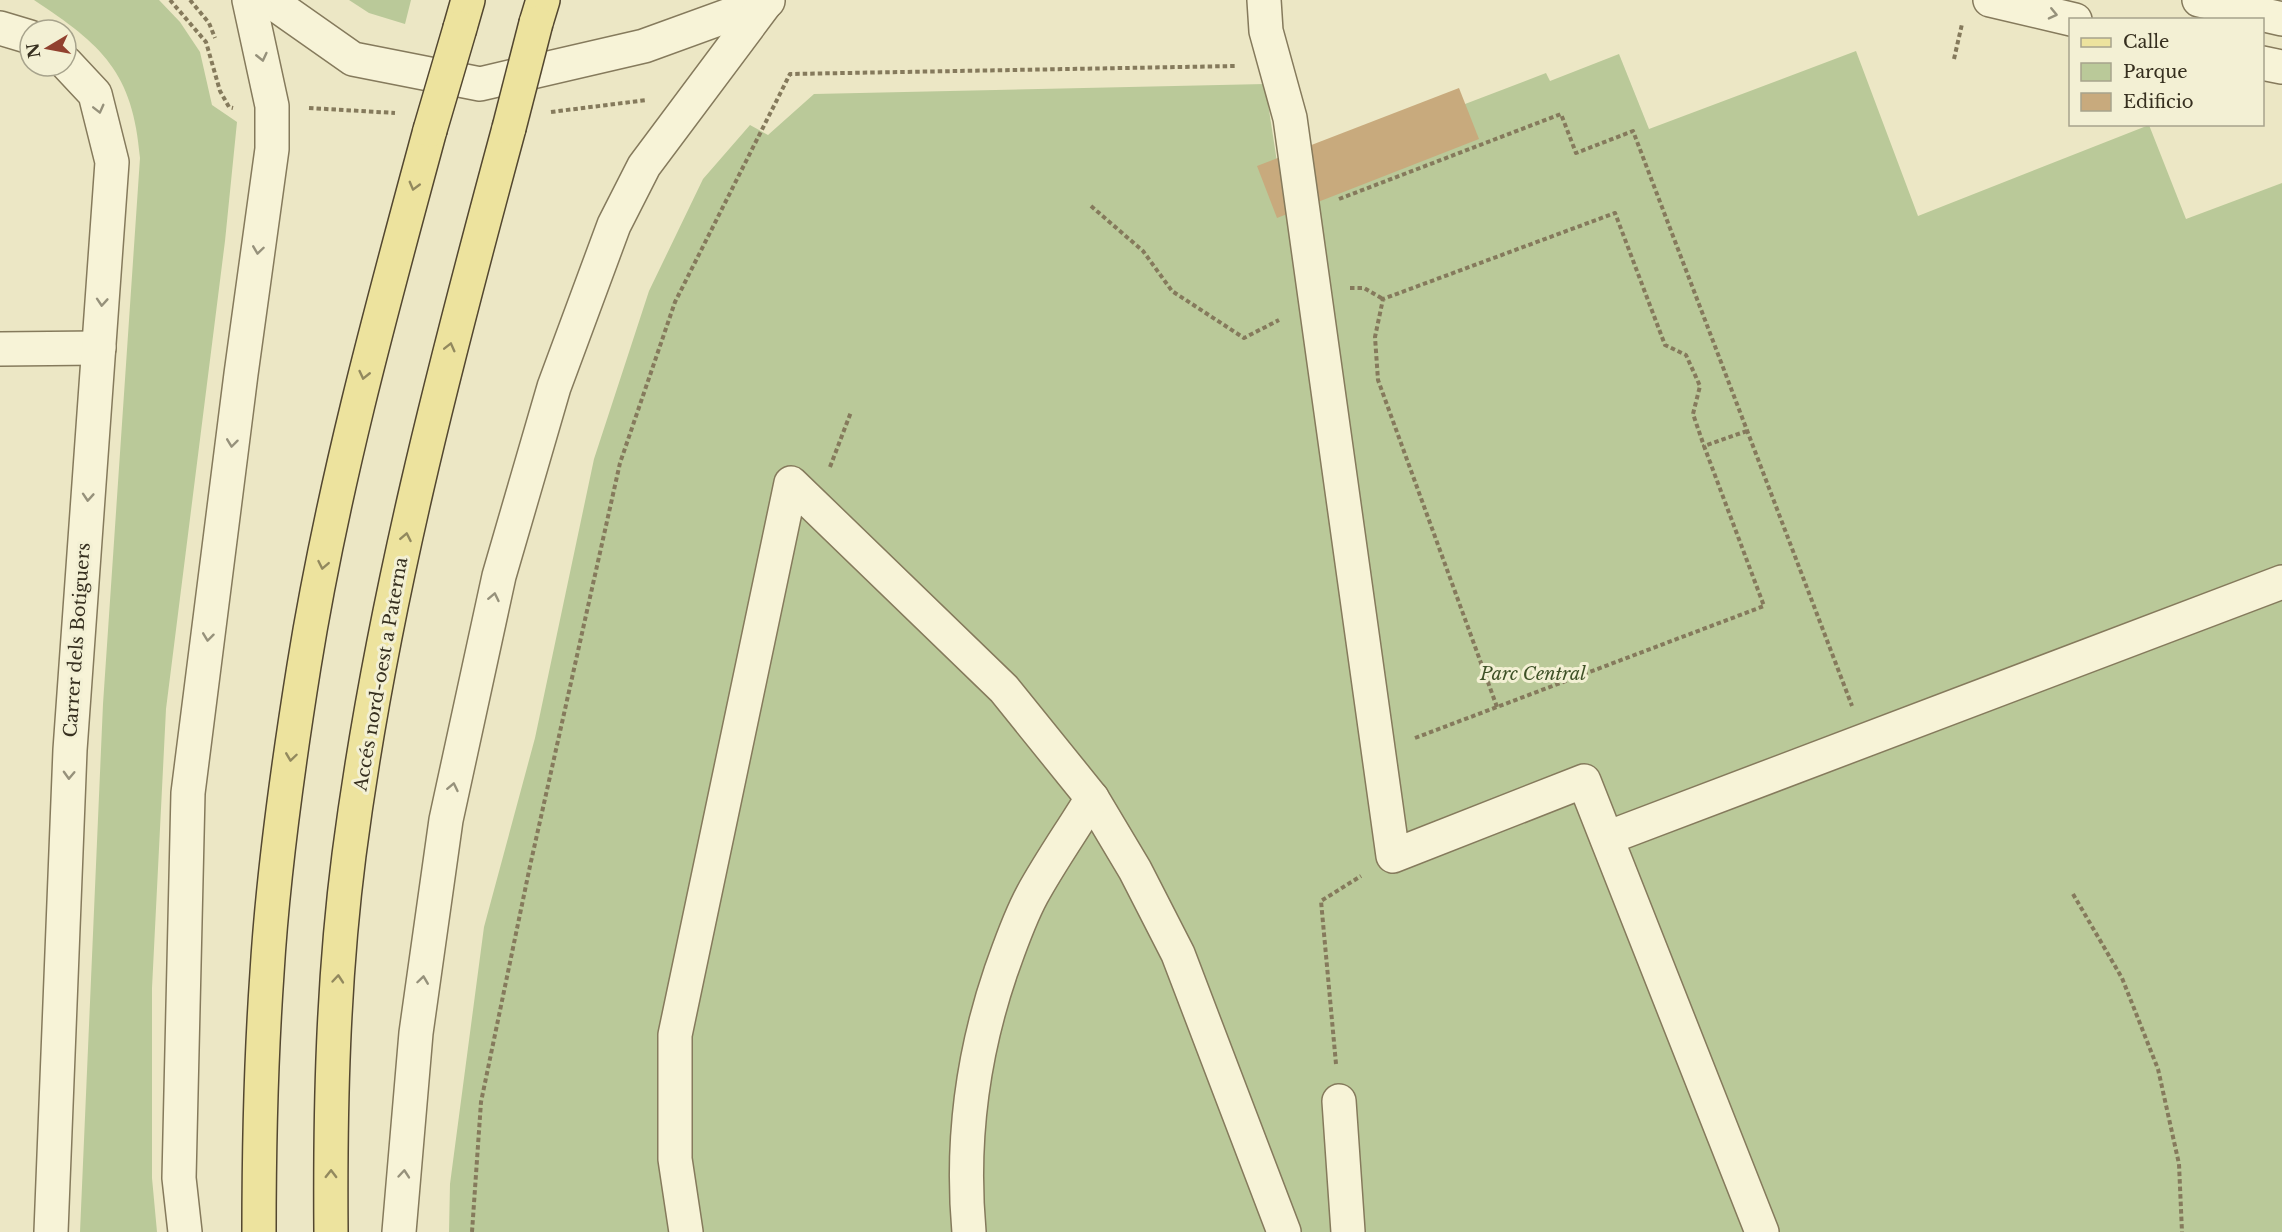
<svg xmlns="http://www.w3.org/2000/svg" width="2282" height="1232" font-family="'Libre Baskerville',serif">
  <rect width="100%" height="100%" fill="#ece7c5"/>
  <g fill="#bac999">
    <path d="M34 0H159L180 22 200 52 212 105 237 122 225 241 166 709 152 988V1178L157 1232H80L103 704 140 158C133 72 102 45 34 0Z"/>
    <polygon points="349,0 411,0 405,24 369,13"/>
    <polygon points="1856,51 1918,216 2149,125 2186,219 2282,183 2282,1232 449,1232 450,1184 484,927 535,738 594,459 649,291 703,179 750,125 768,135 814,94 1265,84 1279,175 1546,73 1550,81 1619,54 1649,129"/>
  </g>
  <polygon fill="#c8aa7d" points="1459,88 1479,139 1277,218 1257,166"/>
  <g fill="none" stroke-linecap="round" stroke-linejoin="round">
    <g stroke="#857a5c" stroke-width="36">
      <g id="minor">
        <polyline points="269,0 353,59 480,84 644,46 768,1"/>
        <polyline points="1264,0 1266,31 1290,118 1393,856 1584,781 1762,1232"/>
        <polyline points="1990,0 2075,20"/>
        <polyline points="2199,0 2282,19"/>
        <polyline points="0,28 30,37"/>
        <polyline points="2262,63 2282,67"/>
        <polyline points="0,349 99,348"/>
        <polyline points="1607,838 2282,582"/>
        <polyline points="1339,1101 1348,1232"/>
        <polyline points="51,1232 70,750 112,162 95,94 66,63"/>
        <polyline points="185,1232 179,1178 188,793 241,374 272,149 272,106 249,0"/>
        <polyline points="399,1232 416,1033 446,820 499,576 554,387 614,225 644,166 765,4"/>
        <polyline points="686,1232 675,1159 675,1035 791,483 1004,689 1092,798 1135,870 1178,954 1284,1232"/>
        <path d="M969 1232C961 1143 972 1056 1001 971 1010 946 1019 919 1032 895 1050 862 1072 831 1092 798"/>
      </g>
    </g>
    <g stroke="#534730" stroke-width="36">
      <g id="major">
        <polyline points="536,23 543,0"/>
        <polyline points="460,28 468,0"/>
        <path d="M259 1232C259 1146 261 1059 267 973 273 872 288 766 304 666 333 485 382 307 430 130"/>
        <path d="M331 1232C330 1106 333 980 349 855 381 608 444 368 509 128"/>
      </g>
    </g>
    <g stroke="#857a5c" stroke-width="4" stroke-dasharray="4.5 3" stroke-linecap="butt">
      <polyline points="170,0 206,42 220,91 229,107 233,108"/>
      <polyline points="190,0 209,23 215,38"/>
      <polyline points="1954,59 1962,24"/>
      <polyline points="309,108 395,113"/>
      <polyline points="551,112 647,100"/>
      <polyline points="1339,199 1561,114 1576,153 1633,131 1852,706"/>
      <polyline points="1091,206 1143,251 1172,291 1244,338 1279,320"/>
      <polyline points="1350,288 1364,288 1383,299"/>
      <polyline points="830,467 851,412"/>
      <polyline points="1497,707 1378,380 1375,337 1383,299 1615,213 1665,345 1686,355 1700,386 1693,414 1704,446"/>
      <polyline points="1415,738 1764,606 1704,446 1747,431"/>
      <polyline points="2073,894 2122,978 2158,1069 2179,1164 2182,1232"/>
      <polyline points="1336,1064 1321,901 1361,876"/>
      <polyline points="472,1232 481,1102 530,866 620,463 675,302 790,74 1236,66"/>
    </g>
    <use href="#minor" stroke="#f7f3d7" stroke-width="33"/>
    <use href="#major" stroke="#ede39e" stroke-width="33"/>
    <g stroke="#534730" stroke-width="36" stroke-linecap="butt">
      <g id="major-bridge">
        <polyline points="509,128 536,23"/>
        <polyline points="430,130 460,28"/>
      </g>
    </g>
    <use href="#major-bridge" stroke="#ede39e" stroke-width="33"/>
  </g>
  <defs><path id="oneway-chevron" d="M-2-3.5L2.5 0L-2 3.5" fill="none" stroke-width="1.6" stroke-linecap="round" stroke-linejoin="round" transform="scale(1.5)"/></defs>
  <g stroke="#96917b">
    <use href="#oneway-chevron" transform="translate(2053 14) rotate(13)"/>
    <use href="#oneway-chevron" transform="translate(262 57) rotate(77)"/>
    <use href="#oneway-chevron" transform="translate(99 109) rotate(76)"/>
    <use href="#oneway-chevron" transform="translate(258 250) rotate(98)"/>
    <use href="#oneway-chevron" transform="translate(102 302) rotate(94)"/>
    <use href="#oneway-chevron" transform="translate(232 443) rotate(97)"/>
    <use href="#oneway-chevron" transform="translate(88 497) rotate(94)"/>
    <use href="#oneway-chevron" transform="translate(494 597) rotate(-78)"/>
    <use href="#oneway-chevron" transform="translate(208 637) rotate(97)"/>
    <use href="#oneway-chevron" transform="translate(69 775) rotate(92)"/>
    <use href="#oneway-chevron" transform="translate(453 787) rotate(-78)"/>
    <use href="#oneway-chevron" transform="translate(423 980) rotate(-82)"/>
    <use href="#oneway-chevron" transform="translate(404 1174) rotate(-85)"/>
  </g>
  <g stroke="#92895e">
    <use href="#oneway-chevron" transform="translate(414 186) rotate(105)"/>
    <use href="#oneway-chevron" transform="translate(450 347) rotate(-76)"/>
    <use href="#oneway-chevron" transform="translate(364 375) rotate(103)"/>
    <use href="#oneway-chevron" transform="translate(406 537) rotate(-79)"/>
    <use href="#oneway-chevron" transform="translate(323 565) rotate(101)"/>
    <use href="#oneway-chevron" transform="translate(291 757) rotate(98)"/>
    <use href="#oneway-chevron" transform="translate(338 979) rotate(-85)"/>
    <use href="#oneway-chevron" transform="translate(331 1174) rotate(-89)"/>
  </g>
  <g text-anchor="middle" stroke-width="6" stroke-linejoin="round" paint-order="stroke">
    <g font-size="18" fill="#362f1f" stroke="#f3f0d4">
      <text transform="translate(77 640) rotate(-86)" y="6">Carrer dels Botiguers</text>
      <text transform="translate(381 674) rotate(-80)" y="6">Accés nord-oest a Paterna</text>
    </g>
    <g font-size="18" font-style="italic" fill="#3e5127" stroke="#f3f0d4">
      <text x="1533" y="680">Parc Central</text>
    </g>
  </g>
  <rect x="2069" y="18" width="195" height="108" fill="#f3f0d4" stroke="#a7a38c" stroke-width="1.5"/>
  <rect x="2081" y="38" width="30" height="9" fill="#ede39e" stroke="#a7a38c" stroke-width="1.5"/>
  <text x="2123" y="48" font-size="18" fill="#362f1f">Calle</text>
  <rect x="2081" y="63" width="30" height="18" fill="#bac999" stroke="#a7a38c" stroke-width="1.5"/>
  <text x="2123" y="78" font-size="18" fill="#362f1f">Parque</text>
  <rect x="2081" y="93" width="30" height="18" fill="#c8aa7d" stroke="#a7a38c" stroke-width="1.5"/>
  <text x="2123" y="108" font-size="18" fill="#362f1f">Edificio</text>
  <g transform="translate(48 48) rotate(260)"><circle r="28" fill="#f3f0d4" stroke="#a7a38c" stroke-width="1.5"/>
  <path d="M0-4.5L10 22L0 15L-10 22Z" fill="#91412f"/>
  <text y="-9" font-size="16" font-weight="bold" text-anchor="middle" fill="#362f1f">N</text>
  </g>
</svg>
